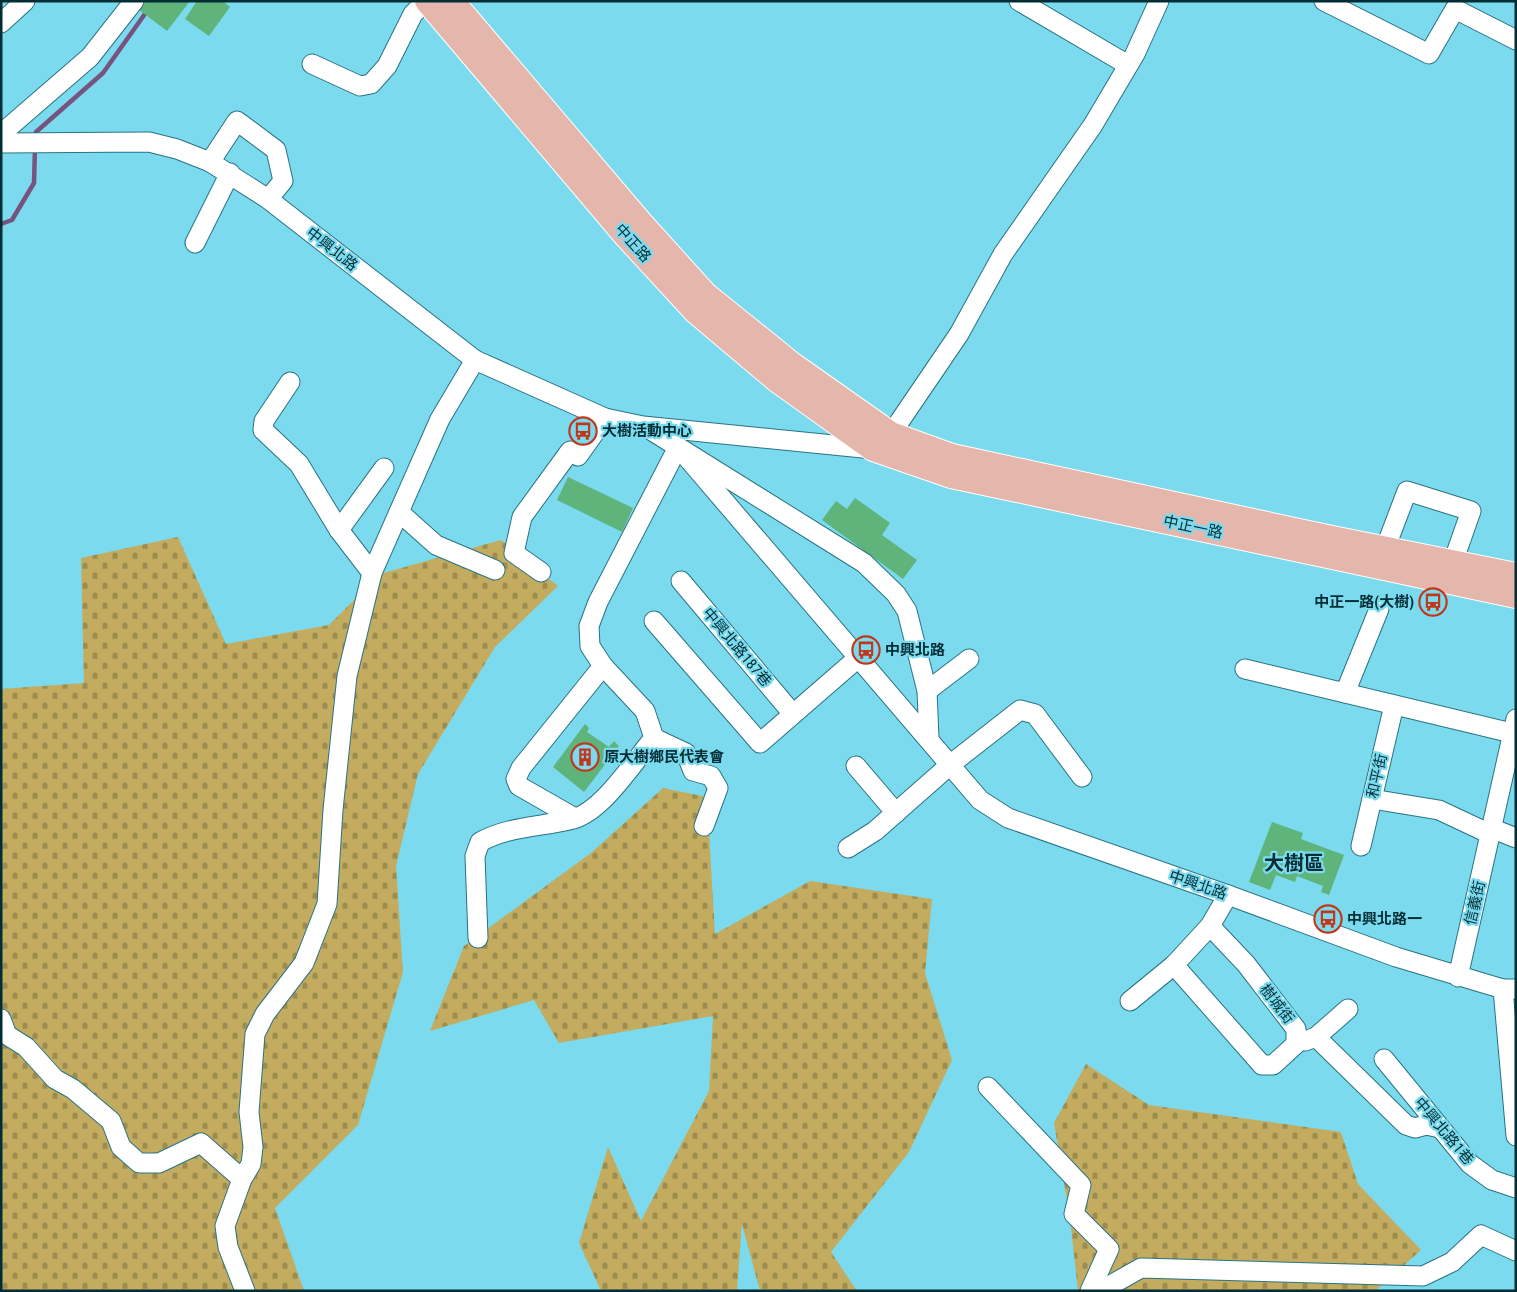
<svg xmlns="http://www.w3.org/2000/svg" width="1517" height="1292" font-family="'Roboto Condensed','Noto Sans TC',sans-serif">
  <defs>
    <pattern id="cemetery-stones" width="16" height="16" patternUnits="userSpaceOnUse" patternTransform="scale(1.25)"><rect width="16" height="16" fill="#c3ac5f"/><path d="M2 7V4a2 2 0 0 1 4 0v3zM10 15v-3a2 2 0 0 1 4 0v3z" fill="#9c8c4f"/></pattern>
  </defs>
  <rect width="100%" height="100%" fill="#7bdaee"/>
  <g fill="url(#cemetery-stones)">
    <polygon points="178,537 226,644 329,625 380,574 501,540 558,586 495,647 418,774 396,866 403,972 358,1125 275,1208 304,1291 1,1291 1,689 84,683 81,558"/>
    <polygon points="663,788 707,797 715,934 810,881 932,899 925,973 952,1060 909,1152 831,1252 857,1291 760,1291 742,1224 737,1291 601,1291 579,1243 608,1147 641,1221 709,1091 713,1016 559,1043 534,1000 430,1031 464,946 591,853"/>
    <polygon points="1086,1064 1149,1105 1341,1132 1358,1184 1421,1250 1375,1291 1078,1291 1070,1218 1054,1123"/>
  </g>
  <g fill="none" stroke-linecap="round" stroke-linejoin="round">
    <g stroke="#77537f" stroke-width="4.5">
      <polyline points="35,139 36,132 103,73 147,11"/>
      <polyline points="1,224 12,220 34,183 35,147"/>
    </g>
  </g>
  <g fill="#5eb47a">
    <polygon points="145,1 190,1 167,31 138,9"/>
    <polygon points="197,1 223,1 230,7 209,36 185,19"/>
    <polygon points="568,477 633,508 622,532 557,500"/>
    <polygon points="855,498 890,523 882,535 917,560 903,579 822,520 836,501 847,509"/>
    <polygon points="585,724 589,728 587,732 609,747 614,741 619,746 584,792 553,767"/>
    <polygon points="1272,822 1303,833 1301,839 1344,855 1329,895 1321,892 1323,886 1297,876 1295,882 1276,875 1270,890 1249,882"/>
  </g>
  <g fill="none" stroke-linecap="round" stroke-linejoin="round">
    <g stroke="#297382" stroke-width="21">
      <g id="minor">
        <polyline points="1019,1 1128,65"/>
        <polyline points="1324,1 1429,54 1455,9 1516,40"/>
        <polyline points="1,23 25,1"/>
        <polyline points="312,64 360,86 371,84 387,66 413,14 426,1"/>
        <polyline points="1,134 90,57 134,1"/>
        <polyline points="1,143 149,142 177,149 210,162 268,199 475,360 605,418 643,426 873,449 891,434 959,334 1003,254 1093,125 1135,54 1159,1"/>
        <polyline points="210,162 237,121 276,150 283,181 268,199"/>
        <polyline points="195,243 230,173"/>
        <polyline points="290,382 264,421 263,430 299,464 339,530 372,573"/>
        <polyline points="649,429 678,447 980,800 1008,818 1228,895 1396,957 1503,989 1516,989"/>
        <polyline points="399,512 436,545 495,570"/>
        <polyline points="339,530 384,468"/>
        <polyline points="1385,549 1407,491 1471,511 1453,562"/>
        <polyline points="541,572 514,553 522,517 570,451 578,456 605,418"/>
        <polyline points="681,581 793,714"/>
        <polyline points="654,621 760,743 859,657"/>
        <polyline points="1245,669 1516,734"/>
        <polyline points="927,691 969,659"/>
        <polyline points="1345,693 1379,609"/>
        <polyline points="654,738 686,753 693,771 711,776 718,788 704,826"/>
        <polyline points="856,766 896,813"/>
        <polyline points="1372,799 1439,810 1490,834"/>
        <polyline points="575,818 519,786 516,779 521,768 603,666"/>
        <polyline points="1491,828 1516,838"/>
        <polyline points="1361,846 1394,705"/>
        <polyline points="848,848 875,831 951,764 1020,710 1035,714 1082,777"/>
        <path d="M478 938 475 856 480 842C509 826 542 827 573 819 603 811 634 761 654 738L645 711 603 666 590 646 589 626 598 602 678 447 864 563 896 594 907 611 927 691 929 738"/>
        <polyline points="1174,965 1262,1065 1273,1065 1296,1044 1296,1029 1246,964 1210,926"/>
        <polyline points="1458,977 1516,719"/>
        <polyline points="1503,989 1516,1136"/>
        <polyline points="1130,1001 1174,965 1210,926 1228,895"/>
        <polyline points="1,1019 7,1035 26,1047 55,1079 73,1089 111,1121 121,1147 139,1163 159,1163 201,1143 242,1179"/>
        <polyline points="1316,1037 1406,1125 1415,1128 1426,1125 1440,1128"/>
        <polyline points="1305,1041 1316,1037 1348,1009"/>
        <polyline points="1384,1059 1470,1164 1492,1180 1516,1188"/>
        <polyline points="988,1087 1081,1185 1074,1214 1109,1249 1090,1291"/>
        <polyline points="245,1291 228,1247 225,1226 242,1179 251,1164 253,1147 249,1112 255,1034 265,1014 304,963 327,904 333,810 347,676 372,573 440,419 475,360"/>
        <polyline points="1100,1291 1141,1268 1423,1276 1452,1262 1481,1235 1516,1251"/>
      </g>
    </g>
    <g stroke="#fff" stroke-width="26">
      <g id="major">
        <polyline points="427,1 626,236 695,311 778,381 873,449 951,476 1516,596"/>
        <polyline points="452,1 640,222 705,294 793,365 891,434 952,456 1327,537 1516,575"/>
      </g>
    </g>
    <use href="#minor" stroke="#fff" stroke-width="19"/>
    <use href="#major" stroke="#e5b6ac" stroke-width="24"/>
  </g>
  <defs>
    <g id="bus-ring" transform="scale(1.4375)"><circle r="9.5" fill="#7bdaee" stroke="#c2371c" stroke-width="1.5"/><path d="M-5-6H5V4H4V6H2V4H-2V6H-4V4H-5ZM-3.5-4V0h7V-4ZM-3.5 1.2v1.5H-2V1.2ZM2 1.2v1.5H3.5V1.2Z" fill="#c2371c"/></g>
    <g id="building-ring" transform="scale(1.4375)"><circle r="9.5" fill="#7bdaee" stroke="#c2371c" stroke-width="1.5"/><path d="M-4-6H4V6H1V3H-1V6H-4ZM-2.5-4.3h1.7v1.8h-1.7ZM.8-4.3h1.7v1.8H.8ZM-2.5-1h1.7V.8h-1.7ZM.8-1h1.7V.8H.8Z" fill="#c2371c"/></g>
  </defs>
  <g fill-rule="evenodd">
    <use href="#bus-ring" x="583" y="431"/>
    <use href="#bus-ring" x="1433" y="602"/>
    <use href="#bus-ring" x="866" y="650"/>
    <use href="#building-ring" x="585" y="757"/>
    <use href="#bus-ring" x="1328" y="919"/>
  </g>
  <g text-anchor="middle" stroke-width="4.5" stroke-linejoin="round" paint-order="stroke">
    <g font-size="15" fill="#012d35" stroke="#7bdaee">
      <text transform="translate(633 243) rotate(48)" y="5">中正路</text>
      <text transform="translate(332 249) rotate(38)" y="5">中興北路</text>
      <text transform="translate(1193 527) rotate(12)" y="5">中正一路</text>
      <text transform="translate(737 647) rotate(50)" y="5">中興北路187巷</text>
      <text transform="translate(1377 776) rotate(-77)" y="5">和平街</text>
      <text transform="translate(1198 885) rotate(19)" y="5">中興北路</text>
      <text transform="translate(1475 903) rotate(-77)" y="5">信義街</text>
      <text transform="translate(1277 1004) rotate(52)" y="5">樹城街</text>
      <text transform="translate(1444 1131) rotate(50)" y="5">中興北路1巷</text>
    </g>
    <g font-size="15" font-weight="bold" fill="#012d35" stroke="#7bdaee" text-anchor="start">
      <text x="602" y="436">大樹活動中心</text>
      <text x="1414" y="607" text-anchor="end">中正一路(大樹)</text>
      <text x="885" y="655">中興北路</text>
      <text x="604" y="762">原大樹鄉民代表會</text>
      <text x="1347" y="924">中興北路一</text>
    </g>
    <g font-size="20" font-weight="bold" fill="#012d35" stroke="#7bdaee">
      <text x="1294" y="870">大樹區</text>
    </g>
  </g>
  <rect width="1517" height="1292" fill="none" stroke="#012d35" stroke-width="5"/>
</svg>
